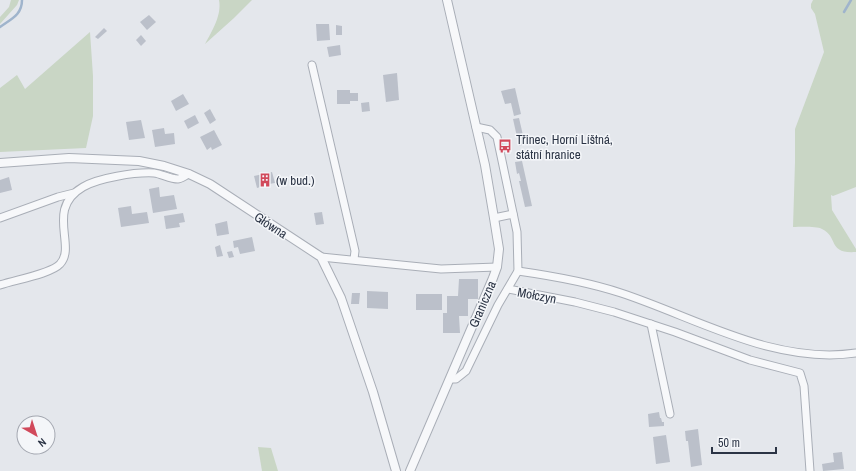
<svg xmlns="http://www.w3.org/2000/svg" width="856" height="471" font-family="'Archivo Narrow',sans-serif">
  <rect width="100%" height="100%" fill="#e4e7ec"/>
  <g fill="#c9d6c5">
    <polygon points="11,0 19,0 17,5 0,24 0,17 9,7"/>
    <path d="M219 0H252L234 18 205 44C212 31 222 15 219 0Z"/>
    <path d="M813 0H856V187L833 196 831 195 832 210 856 249V252C827 254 839 237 822 229 816 226 800 227 793 227L795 162V129L824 52 815 14 811 8V4Z"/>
    <polygon points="90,32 93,76 93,116 86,148 0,152 0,88 17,75 25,89"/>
    <polygon points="258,447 271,448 278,471 262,471"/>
  </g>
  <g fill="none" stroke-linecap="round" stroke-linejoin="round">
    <g stroke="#9fb4cc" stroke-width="2.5">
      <polyline points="844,12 851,0"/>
      <path d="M0 27C11 19 22 15 22 0"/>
    </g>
  </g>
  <g fill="#bbc0ca">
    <polygon points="149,15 156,22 147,30 140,22"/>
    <polygon points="316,24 329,24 330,40 317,41"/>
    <polygon points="336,25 342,26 342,35 336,35"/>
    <polygon points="104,28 107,31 98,39 95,37"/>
    <polygon points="141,35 146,41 141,46 136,40"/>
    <polygon points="340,45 341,55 329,57 327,47"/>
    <polygon points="397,73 399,100 386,102 383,75"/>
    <polygon points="515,88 521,114 514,116 511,103 505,104 501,91"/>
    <polygon points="337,90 350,90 350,93 358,93 358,101 350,101 350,104 337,104"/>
    <polygon points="183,94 189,104 176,111 171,101"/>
    <polygon points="369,102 370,111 362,112 361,103"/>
    <polygon points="210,109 216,120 210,124 204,113"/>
    <polygon points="195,115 199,123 188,129 184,121"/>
    <polygon points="519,118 525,144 519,146 513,119"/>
    <polygon points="141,120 145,138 129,140 126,122"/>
    <polygon points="164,128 165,134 174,133 175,144 155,147 152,130"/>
    <polygon points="214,130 222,145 212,150 211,147 207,150 200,137"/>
    <polygon points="522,161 532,206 525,207 519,181 521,181 519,173 517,174 515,162"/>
    <polygon points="272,172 275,183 263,185 264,186 257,188 254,176"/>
    <polygon points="9,177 12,190 0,193 0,180"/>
    <polygon points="159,187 160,197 174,195 177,209 153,213 149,189"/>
    <polygon points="131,206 132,214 147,212 149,223 121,227 118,208"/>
    <polygon points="322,212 324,224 316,225 314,213"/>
    <polygon points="183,213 185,222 179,223 180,227 166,229 164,216"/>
    <polygon points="227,221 229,234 217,236 215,224"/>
    <polygon points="252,237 255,251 240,254 238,247 234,248 233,241"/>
    <polygon points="220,245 223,256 217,257 215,247"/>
    <polygon points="232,251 234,257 229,258 227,252"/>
    <polygon points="459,279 478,279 478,299 468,299 468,316 459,316 460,333 443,333 443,313 447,313 447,296 458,296"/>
    <polygon points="367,291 388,292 388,309 367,308"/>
    <polygon points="352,293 360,293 359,304 351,304"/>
    <rect x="416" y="294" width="26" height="16"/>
    <polygon points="659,412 660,418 661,418 662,422 664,422 664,426 649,427 648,414"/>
    <polygon points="698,429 702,465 691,467 688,441 686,441 685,431"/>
    <polygon points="666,435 670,462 656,464 653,437"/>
    <polygon points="842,452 844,469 823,471 822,464 834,462 833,453"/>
  </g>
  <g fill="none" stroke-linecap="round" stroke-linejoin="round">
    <g stroke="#a9aeb7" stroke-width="9">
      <g id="minor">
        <polyline points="312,65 355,251 354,259"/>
        <polyline points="0,218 58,197 74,193"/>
        <polyline points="494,218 513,214"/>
        <polyline points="321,257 441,269 497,267"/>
        <path d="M518 271C553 276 588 282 621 293 697 318 774 365 856 353"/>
        <path d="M0 285C14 280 51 274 60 264 77 246 45 209 83 187 98 178 135 172 154 173 162 174 170 179 178 179 181 179 186 175 189 174"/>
        <polyline points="508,289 575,302 614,312 675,332 750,360 800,373 804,386 810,471"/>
        <polyline points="651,324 670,414"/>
        <polyline points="450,379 456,379 466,371 498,305 518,271 517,232 497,137 490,130 476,127"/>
      </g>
    </g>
    <g stroke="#a9aeb7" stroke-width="10">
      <g id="tertiary">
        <polyline points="0,163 69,158 139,161 164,166 189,174 210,184 321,257 341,298 373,392 396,471"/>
        <polyline points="410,471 493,278 497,267 499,249 494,218 485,165 447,0"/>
      </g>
    </g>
    <use href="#minor" stroke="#f7f8fa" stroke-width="7"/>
    <use href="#tertiary" stroke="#f7f8fa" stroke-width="8"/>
  </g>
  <defs>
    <g id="bus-bare" transform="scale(1.08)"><path d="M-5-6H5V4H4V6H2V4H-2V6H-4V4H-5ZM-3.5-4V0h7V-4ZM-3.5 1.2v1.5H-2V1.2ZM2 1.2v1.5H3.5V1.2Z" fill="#d1495b" stroke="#f4f6f9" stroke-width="2.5" paint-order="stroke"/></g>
    <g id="building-bare" transform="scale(1.08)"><path d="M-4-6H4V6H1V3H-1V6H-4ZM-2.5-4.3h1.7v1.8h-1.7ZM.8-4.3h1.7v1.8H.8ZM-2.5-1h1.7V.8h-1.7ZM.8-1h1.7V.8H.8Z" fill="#d1495b" stroke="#f4f6f9" stroke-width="2.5" paint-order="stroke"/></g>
  </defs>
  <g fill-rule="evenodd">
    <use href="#bus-bare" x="505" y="146"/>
    <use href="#building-bare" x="265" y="180"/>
  </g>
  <g text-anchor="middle" stroke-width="3" stroke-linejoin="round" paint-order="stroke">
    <g font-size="13" fill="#2b3445" stroke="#f4f6f9" text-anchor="start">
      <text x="516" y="144">Třinec, Horní Líštná,<tspan x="516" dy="15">státní hranice</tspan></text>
      <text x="276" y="185">(w bud.)</text>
    </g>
    <g font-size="13" fill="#2b3445" stroke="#f4f6f9">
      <text transform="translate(271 225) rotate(33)" y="5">Główna</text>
      <text transform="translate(537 295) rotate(11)" y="5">Mołczyn</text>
      <text transform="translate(482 304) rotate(-67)" y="5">Graniczna</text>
    </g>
  </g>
  <g transform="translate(36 435) rotate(141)"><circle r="19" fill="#f4f6f9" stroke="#a4a8b1"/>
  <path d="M0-3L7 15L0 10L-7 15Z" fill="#d1495b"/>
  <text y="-6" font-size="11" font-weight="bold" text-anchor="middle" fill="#2b3445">N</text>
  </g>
  <path d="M712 447v6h64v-6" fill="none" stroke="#2b3445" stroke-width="2"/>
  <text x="718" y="447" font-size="12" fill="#2b3445" stroke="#f4f6f9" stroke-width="3" paint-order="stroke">50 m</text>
</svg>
